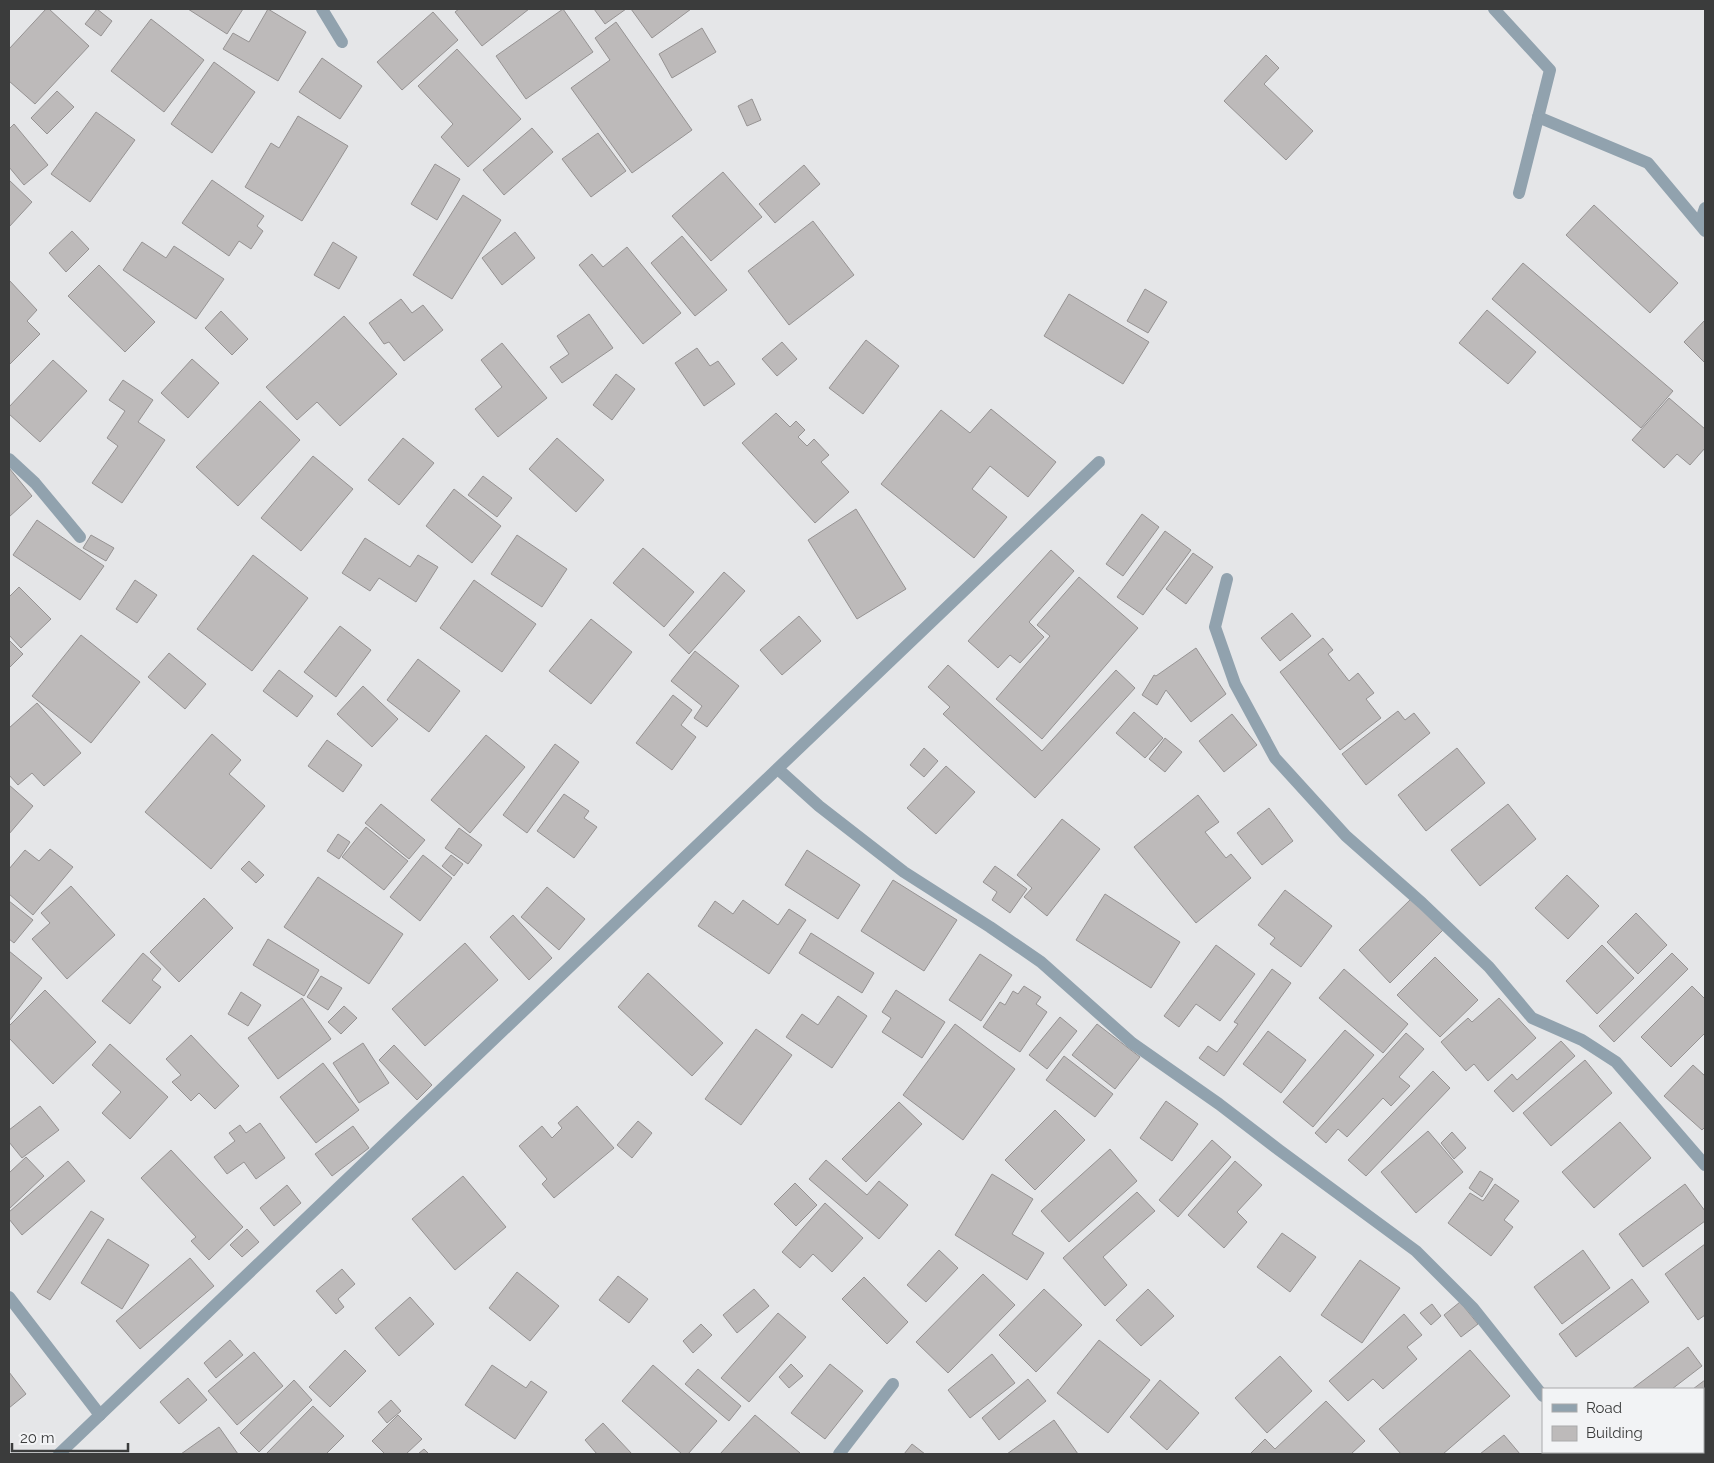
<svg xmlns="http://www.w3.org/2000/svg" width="1714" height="1463" font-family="Raleway,sans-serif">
  <rect width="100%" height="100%" fill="#e5e6e8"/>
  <g fill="#bdbaba" stroke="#969393">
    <polygon points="46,9 49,9 89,46 35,104 9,81 9,49"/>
    <polygon points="97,9 112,21 101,36 85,24"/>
    <polygon points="188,9 243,9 227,34"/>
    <polygon points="268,9 306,32 278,81 223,49 233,33 249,42"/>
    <polygon points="459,9 529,9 482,46 455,12"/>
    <polygon points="563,9 593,52 526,99 496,56"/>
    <polygon points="594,9 626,9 605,24"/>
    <polygon points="631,9 691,9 652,38"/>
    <polygon points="433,12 458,40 402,90 377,62"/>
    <polygon points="151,19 204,60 164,112 111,71"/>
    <polygon points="616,22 692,130 632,173 571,88 610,60 595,38"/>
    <polygon points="702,28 716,52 672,78 659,54"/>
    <polygon points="457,49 521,119 468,167 441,137 453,124 418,86"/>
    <polygon points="1266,55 1279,68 1264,84 1313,131 1286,160 1224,101"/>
    <polygon points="322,58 362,86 340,119 299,92"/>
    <polygon points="214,62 255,92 212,153 171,124"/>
    <polygon points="57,91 74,107 47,134 31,118"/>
    <polygon points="752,99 761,120 747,126 738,106"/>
    <polygon points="96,112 135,140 90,202 51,174"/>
    <polygon points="298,116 348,146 302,221 245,187 271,143 279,148"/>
    <polygon points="14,124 48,165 24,185 9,167 9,129"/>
    <polygon points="532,128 553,152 504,195 483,170"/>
    <polygon points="598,133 626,171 591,197 562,159"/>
    <polygon points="435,164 460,179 437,220 411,204"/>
    <polygon points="804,165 820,184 775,223 759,204"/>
    <polygon points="723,172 762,217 711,261 672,216"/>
    <polygon points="9,180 32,202 9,227"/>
    <polygon points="212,180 264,216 257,226 263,231 251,249 239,241 229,256 182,223"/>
    <polygon points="463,195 501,220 452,299 413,275"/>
    <polygon points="1594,205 1678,283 1650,313 1566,235"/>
    <polygon points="813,221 854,275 789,325 748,271"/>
    <polygon points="72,231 89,249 66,272 49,253"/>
    <polygon points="515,232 535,258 502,285 482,258"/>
    <polygon points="682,236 727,290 695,316 651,263"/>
    <polygon points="142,242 166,258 174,246 224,279 196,319 123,270"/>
    <polygon points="333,242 357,257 339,289 314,275"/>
    <polygon points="627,247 681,313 643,344 579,265 592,254 603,267"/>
    <polygon points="1523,263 1673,391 1641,428 1492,299"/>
    <polygon points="99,265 155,322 125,352 68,296"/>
    <polygon points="9,280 37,310 27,321 40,334 9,365"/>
    <polygon points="1145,289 1167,302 1148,333 1127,321"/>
    <polygon points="1069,294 1149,342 1123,384 1044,336"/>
    <polygon points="401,299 412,313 423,305 443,330 404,361 389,342 384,344 369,323"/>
    <polygon points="1487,310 1536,352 1508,384 1459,343"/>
    <polygon points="221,311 248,339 232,355 205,328"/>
    <polygon points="589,314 613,348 562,383 550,367 569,354 557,336"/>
    <polygon points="344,316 397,374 340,426 317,402 297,420 266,387"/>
    <polygon points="1705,320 1705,363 1684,342"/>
    <polygon points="866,340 899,366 863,414 829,388"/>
    <polygon points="782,342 797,359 777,376 762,359"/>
    <polygon points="502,343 547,398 498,437 475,409 502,387 481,360"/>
    <polygon points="697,348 710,366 718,361 735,384 704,406 675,363"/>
    <polygon points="192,359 219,383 188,418 161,393"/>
    <polygon points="53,360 87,391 40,442 9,414 9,407"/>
    <polygon points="616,374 635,389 612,420 593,405"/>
    <polygon points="123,380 153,400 138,422 165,440 122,503 92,483 118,446 107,438 125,411 109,400"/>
    <polygon points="1669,398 1705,429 1705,448 1690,465 1677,454 1664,468 1632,440"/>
    <polygon points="260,401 300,440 238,506 196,467"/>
    <polygon points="991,409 1056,462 1028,497 990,466 972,489 1007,517 974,558 881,484 941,410 970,433"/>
    <polygon points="776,413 790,427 796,421 805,430 798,437 807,446 814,439 829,455 821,462 849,492 815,523 742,443"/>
    <polygon points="403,438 434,463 399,505 368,480"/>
    <polygon points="557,438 604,480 576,512 529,469"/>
    <polygon points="313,456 353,489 301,551 261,518"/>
    <polygon points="9,468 32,496 9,517"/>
    <polygon points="483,476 512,498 497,517 468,495"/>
    <polygon points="454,489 501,526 472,563 426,526"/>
    <polygon points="856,509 906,589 857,619 808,540"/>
    <polygon points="1142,514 1159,527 1123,576 1106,564"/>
    <polygon points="37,520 104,566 80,600 13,555"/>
    <polygon points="1165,531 1191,550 1143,615 1117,597"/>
    <polygon points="91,535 114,548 106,561 83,548"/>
    <polygon points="517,535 567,569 542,607 491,574"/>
    <polygon points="365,538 410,567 418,555 438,567 416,602 379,578 370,591 342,573"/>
    <polygon points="643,548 694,592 664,627 613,583"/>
    <polygon points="1051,550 1074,571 1029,622 1044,637 1020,663 1010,655 998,668 968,641"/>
    <polygon points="1193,553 1213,567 1186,604 1166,589"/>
    <polygon points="253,555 308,598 252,671 197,629"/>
    <polygon points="724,572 745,591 689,654 669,635"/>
    <polygon points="1079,577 1138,628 1042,739 996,699 1050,636 1037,625"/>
    <polygon points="135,580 157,595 137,623 116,609"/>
    <polygon points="474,580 536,624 502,672 440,628"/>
    <polygon points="19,587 51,619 21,648 9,635 9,597"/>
    <polygon points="1292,613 1311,636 1280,661 1261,638"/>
    <polygon points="799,616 821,641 782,675 760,650"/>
    <polygon points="591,619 632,652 591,704 549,671"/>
    <polygon points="340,626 371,650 336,697 304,672"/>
    <polygon points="81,635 140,682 91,743 32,696"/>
    <polygon points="1323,638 1333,650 1328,654 1349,681 1358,673 1374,693 1366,699 1381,718 1340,750 1280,672"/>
    <polygon points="9,640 23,654 9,668"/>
    <polygon points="1196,648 1226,694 1191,722 1166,690 1157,705 1142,695 1154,675 1156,676"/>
    <polygon points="695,651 739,686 707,727 694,718 702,706 671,681"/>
    <polygon points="169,653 206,684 185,709 148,677"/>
    <polygon points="418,659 460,691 429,732 387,700"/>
    <polygon points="948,665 1042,751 1116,670 1135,688 1035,798 943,714 950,707 928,687"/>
    <polygon points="279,670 313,696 297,717 263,691"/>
    <polygon points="363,686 398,719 372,747 337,714"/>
    <polygon points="673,695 692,710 681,725 696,737 672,770 636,743"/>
    <polygon points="37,703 81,753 44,786 32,773 18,785 9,775 9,728"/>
    <polygon points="1398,711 1405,720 1414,713 1430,733 1366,785 1342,754"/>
    <polygon points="1134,712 1163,738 1145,758 1116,733"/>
    <polygon points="1232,714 1257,745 1224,772 1199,741"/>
    <polygon points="212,734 241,760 229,774 265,806 211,869 145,812"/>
    <polygon points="486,735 525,767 470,833 431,800"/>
    <polygon points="1165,738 1182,752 1165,772 1149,759"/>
    <polygon points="327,740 362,765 343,792 308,766"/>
    <polygon points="555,744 579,762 527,833 503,815"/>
    <polygon points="924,748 938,761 924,777 910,765"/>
    <polygon points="1457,748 1485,783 1426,831 1398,795"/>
    <polygon points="946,766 975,792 936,834 907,808"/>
    <polygon points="9,785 33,806 9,834"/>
    <polygon points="564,794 589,811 584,818 597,827 574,858 537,831"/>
    <polygon points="1198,795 1219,822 1205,832 1226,858 1231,854 1251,878 1196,923 1134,847"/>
    <polygon points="381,804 425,840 409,859 365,823"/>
    <polygon points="1508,804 1536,839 1480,886 1451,850"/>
    <polygon points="1269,808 1293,841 1262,865 1237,833"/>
    <polygon points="1062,819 1100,849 1047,916 1024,897 1032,888 1017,875"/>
    <polygon points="366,827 408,861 384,890 342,857"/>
    <polygon points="459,828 482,845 468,864 445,848"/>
    <polygon points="338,834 350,842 339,859 327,851"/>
    <polygon points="50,849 73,867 33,915 9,894 9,869 25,850 39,861"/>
    <polygon points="807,850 860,885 838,919 785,885"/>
    <polygon points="423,855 452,878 420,921 390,897"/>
    <polygon points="451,855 463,864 454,876 442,866"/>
    <polygon points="249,861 264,875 256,883 241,869"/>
    <polygon points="995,866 1027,889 1010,913 992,900 997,892 983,882"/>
    <polygon points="1567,875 1599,906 1568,939 1535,908"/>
    <polygon points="318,877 403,934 369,984 284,927"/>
    <polygon points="893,880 957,920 924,971 861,931"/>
    <polygon points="71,886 115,935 67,979 32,939 50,923 41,913"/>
    <polygon points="547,887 585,919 559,950 521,917"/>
    <polygon points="1285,890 1332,926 1301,967 1270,944 1275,938 1258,925"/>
    <polygon points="1105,894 1180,942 1151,988 1076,940"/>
    <polygon points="204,898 233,928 179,982 150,952"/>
    <polygon points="1412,898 1443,930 1390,983 1359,950"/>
    <polygon points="743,900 778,925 789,909 806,920 769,974 698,926 715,901 733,914"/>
    <polygon points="9,901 33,920 14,943 9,939"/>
    <polygon points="1636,913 1667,945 1638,974 1607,942"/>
    <polygon points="513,915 552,958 529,980 490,937"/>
    <polygon points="811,933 874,973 862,993 799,953"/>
    <polygon points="268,939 319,970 304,996 253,965"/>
    <polygon points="465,943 498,980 425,1046 392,1009"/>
    <polygon points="1216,945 1255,974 1220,1021 1196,1004 1179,1027 1164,1016"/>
    <polygon points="1602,945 1634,978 1597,1014 1566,981"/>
    <polygon points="9,951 42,978 9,1021"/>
    <polygon points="143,953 161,969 152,980 161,987 130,1024 102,1001"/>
    <polygon points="1672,953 1688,969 1614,1042 1599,1026"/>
    <polygon points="980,954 1012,975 981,1021 949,1000"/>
    <polygon points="1435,957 1478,1000 1440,1037 1397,995"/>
    <polygon points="1272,969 1291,983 1224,1076 1199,1058 1208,1046 1217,1052 1238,1024 1234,1022"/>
    <polygon points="1344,969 1408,1024 1383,1053 1319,998"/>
    <polygon points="648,973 723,1043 692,1076 618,1007"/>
    <polygon points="321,976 342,988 328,1010 307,997"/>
    <polygon points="1024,986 1041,997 1036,1004 1047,1012 1020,1052 983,1027 1000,1002 1005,1005 1013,991 1018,994"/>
    <polygon points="1692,986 1705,999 1705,1033 1671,1067 1641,1037"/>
    <polygon points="45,990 96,1042 53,1084 9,1038 9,1026"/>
    <polygon points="896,990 945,1022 922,1058 882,1032 891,1018 882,1012"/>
    <polygon points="241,992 261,1005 248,1026 228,1014"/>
    <polygon points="838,996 867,1016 832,1068 786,1037 802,1014 818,1025"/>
    <polygon points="302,998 331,1039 278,1079 248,1038"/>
    <polygon points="1499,998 1536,1038 1488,1081 1474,1064 1466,1071 1441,1042 1468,1018 1472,1022"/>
    <polygon points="344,1006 357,1018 341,1034 328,1022"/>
    <polygon points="1060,1017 1077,1031 1047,1069 1029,1055"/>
    <polygon points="955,1024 1015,1069 963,1140 903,1095"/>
    <polygon points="1097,1024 1140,1057 1115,1089 1072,1055"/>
    <polygon points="756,1029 792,1055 741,1125 705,1099"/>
    <polygon points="1345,1030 1374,1055 1313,1127 1283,1102"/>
    <polygon points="1268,1031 1306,1060 1281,1093 1243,1064"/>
    <polygon points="1406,1033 1424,1049 1399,1077 1410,1086 1391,1106 1383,1098 1347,1137 1338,1129 1326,1143 1315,1133"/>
    <polygon points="191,1035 239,1086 215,1109 199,1093 191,1101 172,1082 181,1075 166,1059"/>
    <polygon points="1561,1041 1575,1056 1513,1112 1494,1091 1512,1074 1517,1080"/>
    <polygon points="363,1043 389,1083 359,1103 333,1063"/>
    <polygon points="110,1044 168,1097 130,1139 102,1113 121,1092 92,1065"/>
    <polygon points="394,1045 432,1085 417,1100 379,1060"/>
    <polygon points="1064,1056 1113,1094 1095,1117 1046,1080"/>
    <polygon points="1585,1060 1612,1093 1551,1146 1523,1113"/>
    <polygon points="323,1063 359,1110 316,1143 280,1097"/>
    <polygon points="1693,1065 1705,1076 1705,1127 1702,1130 1664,1096"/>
    <polygon points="1433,1071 1450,1088 1366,1176 1348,1160"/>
    <polygon points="1166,1101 1198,1124 1172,1161 1140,1138"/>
    <polygon points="899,1102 922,1124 866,1182 842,1159"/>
    <polygon points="40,1106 59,1130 22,1158 9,1142 9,1130"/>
    <polygon points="577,1106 614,1148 554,1198 542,1184 547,1179 519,1146 542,1126 552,1138 562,1128 558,1123"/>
    <polygon points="1055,1110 1085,1140 1035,1190 1005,1160"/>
    <polygon points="638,1121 652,1133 632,1158 617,1145"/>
    <polygon points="1620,1122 1651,1158 1594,1208 1562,1172"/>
    <polygon points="260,1123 285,1158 256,1179 244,1162 227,1174 214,1157 235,1141 229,1133 240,1125 246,1133"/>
    <polygon points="353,1126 369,1148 332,1176 315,1154"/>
    <polygon points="1428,1131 1463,1172 1416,1213 1381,1172"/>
    <polygon points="1452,1132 1466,1148 1454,1159 1441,1143"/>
    <polygon points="1212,1140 1231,1157 1178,1217 1159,1200"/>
    <polygon points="1110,1149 1137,1181 1069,1242 1041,1211"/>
    <polygon points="171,1150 243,1227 209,1260 191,1241 196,1237 141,1178"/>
    <polygon points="26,1157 44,1176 9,1209 9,1173"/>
    <polygon points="826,1160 867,1195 879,1181 908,1205 879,1239 809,1179"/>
    <polygon points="68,1161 85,1181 22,1235 9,1219 9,1212"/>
    <polygon points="1235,1161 1262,1185 1237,1212 1247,1222 1224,1248 1188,1215"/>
    <polygon points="1480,1171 1493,1179 1482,1197 1469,1188"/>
    <polygon points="992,1174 1033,1199 1012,1234 1044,1253 1027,1280 955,1235"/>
    <polygon points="463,1176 506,1227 455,1270 412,1219"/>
    <polygon points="795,1183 817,1205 796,1226 774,1204"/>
    <polygon points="1495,1184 1519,1201 1504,1220 1513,1227 1491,1256 1448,1223 1470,1193 1483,1201"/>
    <polygon points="1685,1184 1705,1211 1705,1221 1643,1267 1619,1234"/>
    <polygon points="287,1185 301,1203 274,1226 260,1208"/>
    <polygon points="1137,1192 1155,1211 1103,1257 1127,1285 1105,1306 1063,1258"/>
    <polygon points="825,1203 863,1238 832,1272 813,1254 800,1268 782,1252"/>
    <polygon points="91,1211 104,1219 50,1300 37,1292"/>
    <polygon points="247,1229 259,1242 242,1257 230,1245"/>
    <polygon points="1282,1233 1316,1257 1290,1292 1257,1267"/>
    <polygon points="108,1239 149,1265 122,1309 81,1283"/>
    <polygon points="1705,1244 1705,1315 1698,1320 1665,1274"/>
    <polygon points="939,1250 958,1268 926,1302 907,1285"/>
    <polygon points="1583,1250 1610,1288 1562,1324 1534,1287"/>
    <polygon points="190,1258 214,1286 140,1349 116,1321"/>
    <polygon points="1360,1260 1400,1288 1362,1343 1321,1315"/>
    <polygon points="342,1269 355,1284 338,1299 344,1307 336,1314 316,1291"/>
    <polygon points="517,1272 559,1306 530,1341 489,1308"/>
    <polygon points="983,1274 1015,1305 948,1373 916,1342"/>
    <polygon points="618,1276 648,1299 629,1323 599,1300"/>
    <polygon points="864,1277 908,1322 887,1344 842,1299"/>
    <polygon points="1632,1279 1649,1302 1576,1357 1559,1334"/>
    <polygon points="754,1289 769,1306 737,1333 723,1315"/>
    <polygon points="1044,1289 1082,1325 1036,1372 999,1335"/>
    <polygon points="1148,1289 1174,1316 1141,1346 1116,1320"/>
    <polygon points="410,1297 434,1324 399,1356 375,1328"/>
    <polygon points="1460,1302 1478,1324 1461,1337 1444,1315"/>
    <polygon points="1432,1304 1441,1316 1431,1325 1420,1313"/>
    <polygon points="778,1313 806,1337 749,1402 721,1378"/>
    <polygon points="1404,1314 1422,1335 1407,1347 1417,1359 1383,1389 1373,1379 1348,1401 1329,1381"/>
    <polygon points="701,1324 712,1335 693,1353 683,1341"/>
    <polygon points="230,1340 243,1355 216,1378 204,1363"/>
    <polygon points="1099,1340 1150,1380 1108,1433 1057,1393"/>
    <polygon points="1688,1347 1702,1366 1672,1389 1632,1389"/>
    <polygon points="345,1350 366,1371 330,1407 309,1387"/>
    <polygon points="1470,1350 1510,1396 1443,1454 1401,1454 1379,1429"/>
    <polygon points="254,1352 283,1386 237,1425 208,1391"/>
    <polygon points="992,1354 1015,1383 970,1418 948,1390"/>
    <polygon points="1280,1356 1312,1391 1267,1433 1235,1398"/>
    <polygon points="791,1364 803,1376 789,1388 779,1377"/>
    <polygon points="830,1364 863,1391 825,1439 791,1413"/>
    <polygon points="492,1365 526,1388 531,1381 547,1392 515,1439 465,1405"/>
    <polygon points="653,1365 717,1421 688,1454 682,1454 622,1401"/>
    <polygon points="698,1369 741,1406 729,1421 685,1384"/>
    <polygon points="9,1372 26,1394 9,1408"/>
    <polygon points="188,1378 207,1400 179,1424 160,1402"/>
    <polygon points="1028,1379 1046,1401 999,1440 982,1418"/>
    <polygon points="294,1380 312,1400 259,1452 240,1433"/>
    <polygon points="1160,1380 1199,1413 1167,1450 1130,1417"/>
    <polygon points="1705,1380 1705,1413 1703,1415 1703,1389 1693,1389"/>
    <polygon points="391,1400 401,1411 387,1423 378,1412"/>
    <polygon points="1326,1401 1365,1441 1351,1454 1252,1454 1251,1453 1265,1439 1275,1449"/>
    <polygon points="313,1406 344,1436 326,1454 266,1454"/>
    <polygon points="398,1415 422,1439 406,1454 385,1454 372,1441"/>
    <polygon points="755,1415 800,1453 799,1454 720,1454"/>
    <polygon points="1054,1420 1078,1454 1007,1454"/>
    <polygon points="1705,1421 1705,1454 1661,1454 1664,1452 1703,1452 1703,1422"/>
    <polygon points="603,1423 632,1454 597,1454 585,1440"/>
    <polygon points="219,1427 238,1454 181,1454"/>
    <polygon points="1504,1435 1520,1454 1480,1454"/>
    <polygon points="912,1444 925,1454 904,1454"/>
    <polygon points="424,1449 429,1454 418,1454"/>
  </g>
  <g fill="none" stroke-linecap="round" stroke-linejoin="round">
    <g stroke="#91a2ae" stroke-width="12">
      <polyline points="1494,9 1550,70 1519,193"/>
      <polyline points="1538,117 1648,163 1705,231"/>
      <polyline points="1700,223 1705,208"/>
    </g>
    <g stroke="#91a2ae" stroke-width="12">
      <polyline points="322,9 342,42"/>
      <polyline points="9,459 35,483 80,537"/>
      <polyline points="1227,579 1215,627 1235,684 1275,758 1346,836 1422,903 1489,967 1532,1018 1582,1040 1616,1062 1705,1165"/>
      <polyline points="778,769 819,806 904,872 990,927 1041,962 1132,1043 1219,1104 1279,1150 1416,1251 1473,1308 1543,1396"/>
      <polyline points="9,1297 100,1415"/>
      <polyline points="1587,1452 1589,1454"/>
      <polyline points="59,1454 1099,462"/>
      <polyline points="839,1454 893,1384"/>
    </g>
  </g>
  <rect width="1714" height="1463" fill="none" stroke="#3b3c3c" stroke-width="20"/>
  <rect x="1542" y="1388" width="162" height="65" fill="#f2f3f5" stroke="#a9aaab"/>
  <rect x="1552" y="1404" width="25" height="8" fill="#91a2ae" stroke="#a9aaab"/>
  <text x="1586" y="1413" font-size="15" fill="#3b3c3c">Road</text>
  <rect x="1552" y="1426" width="25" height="15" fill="#bdbaba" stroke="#a9aaab"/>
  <text x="1586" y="1438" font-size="15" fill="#3b3c3c">Building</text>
  <path d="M12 1443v8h116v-8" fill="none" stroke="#3b3c3c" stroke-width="2.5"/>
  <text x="20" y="1443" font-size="15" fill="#3b3c3c" stroke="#f2f3f5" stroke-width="4" paint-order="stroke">20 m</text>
</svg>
